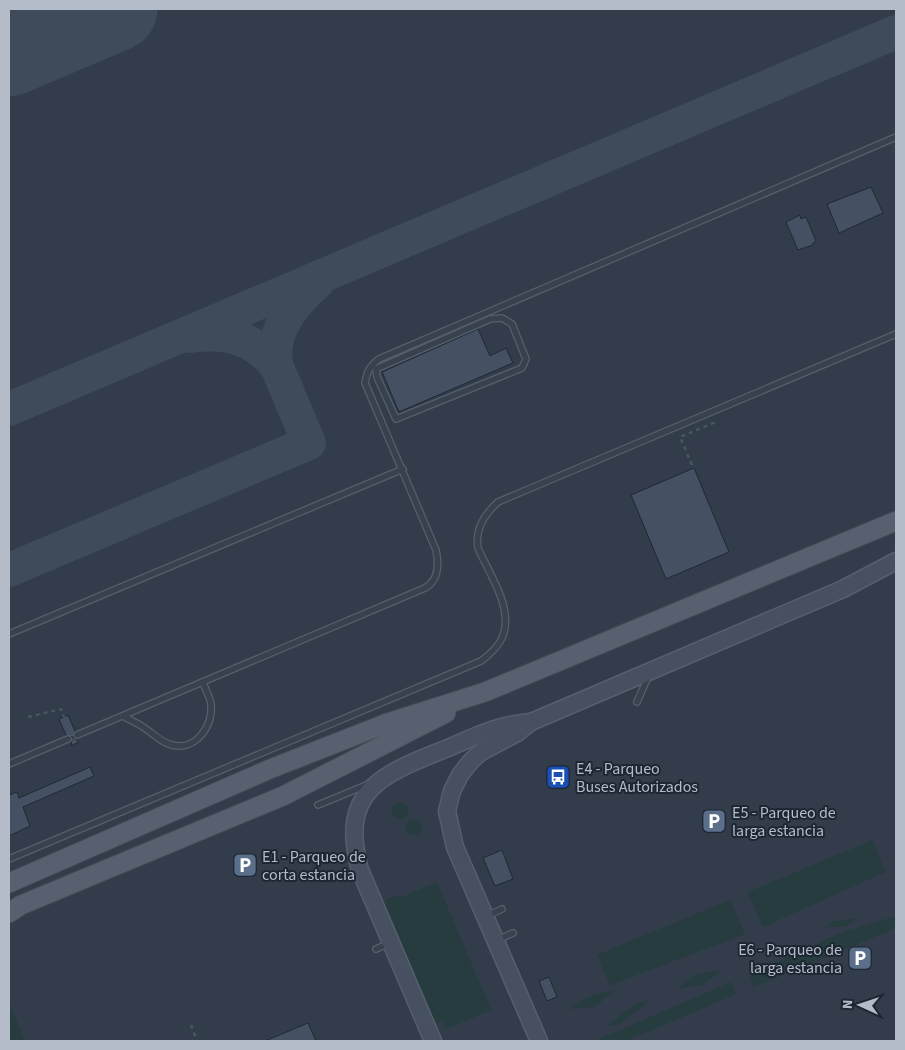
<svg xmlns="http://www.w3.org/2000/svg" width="905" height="1050" font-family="'Source Sans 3',sans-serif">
  <rect width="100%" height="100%" fill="#242f3e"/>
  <rect fill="#323c4b" x="9" y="9" width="887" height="1032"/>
  <g fill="#263c3f">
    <circle cx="400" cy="811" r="8"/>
    <circle cx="414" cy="827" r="8"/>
    <polygon points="873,840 885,872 763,927 748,892"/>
    <polygon points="437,882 491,1010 446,1029 442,1021 433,1025 380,902 398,895 400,898"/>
    <polygon points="730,900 745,934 610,985 597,955"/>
    <polygon points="896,916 896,928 753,987 749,975 841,933"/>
    <polygon points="858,918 847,926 825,928 833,921"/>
    <polygon points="721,970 704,984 678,989 695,975"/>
    <polygon points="731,982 736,994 626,1041 595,1041"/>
    <path d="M615 991 594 1007 570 1009C584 998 597 992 615 991Z"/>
    <polygon points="650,1000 618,1025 607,1025 635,1004"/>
    <polygon points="9,1003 25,1041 9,1041"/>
  </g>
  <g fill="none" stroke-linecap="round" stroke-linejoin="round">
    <g stroke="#3f4a5a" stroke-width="34">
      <path d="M191 336C227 331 255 338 277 367"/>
      <polyline points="9,409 896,32"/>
      <path d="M9 570 309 443 277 367C268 333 294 303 318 282"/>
    </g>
    <polyline stroke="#3f4a5a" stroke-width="85" points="9,54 115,9"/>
  </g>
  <g fill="#455162" stroke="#1f2835">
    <polygon points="871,187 883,213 839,233 827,204"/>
    <polygon points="800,215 801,219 806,217 816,241 813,243 813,245 798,250 786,222"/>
    <polygon points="478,329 490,356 506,348 513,363 399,412 382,372"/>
    <polygon points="694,468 729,552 666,579 631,495"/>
    <polygon points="68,715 75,731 73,737 79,742 71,746 72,737 66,735 59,719"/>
    <polygon points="90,767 94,776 23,807 30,826 9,836 9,795 17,792 19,798"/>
    <polygon points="502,850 513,879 495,886 483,858"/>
    <polygon points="549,977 557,997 547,1001 539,981"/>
    <polygon points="308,1023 316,1041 265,1041"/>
  </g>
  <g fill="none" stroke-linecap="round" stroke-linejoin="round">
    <g stroke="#565f6c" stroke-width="8">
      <g id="service">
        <polygon points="502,318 512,324 526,359 522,368 396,419 377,377 376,369 490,319"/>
        <polyline points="9,634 403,469"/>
        <polyline points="637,702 648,677"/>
        <path d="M123 716C130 720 137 723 143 727 153 733 160 742 172 745 196 751 213 726 211 704 210 697 205 689 203 682"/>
        <path d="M77 735 425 588C439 580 439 564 436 550L365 383C367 371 370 366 379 359L896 137"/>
        <polyline points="9,764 68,739"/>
        <polyline points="318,805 369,784"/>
        <path d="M9 859 481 661C489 655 498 647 502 638 515 609 489 574 478 548 475 529 484 515 498 502L896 334"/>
        <polyline points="487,916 502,909"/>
        <polyline points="497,940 513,933"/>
        <polyline points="376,949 390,943"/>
      </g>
    </g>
    <g stroke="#565f6c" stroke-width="19">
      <g id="secondary">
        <path d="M433 1041 360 870C338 789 383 774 448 748 476 736 500 724 531 722"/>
        <polyline points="539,1041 455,847 447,811 452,791 460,775 471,761 481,752 517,733 531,722 843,589 896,561"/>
      </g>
    </g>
    <g stroke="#414a57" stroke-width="21">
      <g id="primary">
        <polyline points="9,883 270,769 387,723 485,692 896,521"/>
        <polyline points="9,913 21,905 283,796 446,713"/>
      </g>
    </g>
    <g stroke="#44595c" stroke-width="2.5" stroke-dasharray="4 4" stroke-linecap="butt">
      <polyline points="692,465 680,437 718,421"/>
      <polyline points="28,717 61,709 64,717"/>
      <polyline points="191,1025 197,1041"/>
    </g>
    <use href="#service" stroke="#38414e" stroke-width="5.5"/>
    <use href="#secondary" stroke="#465061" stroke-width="16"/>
    <use href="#primary" stroke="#56606e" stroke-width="19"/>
  </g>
  <defs>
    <g id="bus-square" transform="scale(1.25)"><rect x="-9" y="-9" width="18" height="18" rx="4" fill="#1a4fb4" stroke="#1d2633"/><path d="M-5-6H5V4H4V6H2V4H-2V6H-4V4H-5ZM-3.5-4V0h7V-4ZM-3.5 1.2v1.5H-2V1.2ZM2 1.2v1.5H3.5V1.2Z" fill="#fff"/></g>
    <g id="parking-square" transform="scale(1.25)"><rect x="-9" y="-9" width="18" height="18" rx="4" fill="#5c6f8a" stroke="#1d2633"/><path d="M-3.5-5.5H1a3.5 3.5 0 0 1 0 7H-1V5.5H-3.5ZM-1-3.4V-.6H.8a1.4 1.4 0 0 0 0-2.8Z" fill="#fff"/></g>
  </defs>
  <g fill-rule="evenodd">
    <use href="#bus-square" x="558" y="777"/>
    <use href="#parking-square" x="714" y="821"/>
    <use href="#parking-square" x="245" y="865"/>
    <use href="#parking-square" x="860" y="958"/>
  </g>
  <g text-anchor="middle" stroke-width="4" stroke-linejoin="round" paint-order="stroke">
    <g font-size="16" fill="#b4bcc9" stroke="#1d2633" text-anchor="start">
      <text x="576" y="774">E4 - Parqueo<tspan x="576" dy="18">Buses Autorizados</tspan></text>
      <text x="732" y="818">E5 - Parqueo de<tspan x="732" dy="18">larga estancia</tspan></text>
      <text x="262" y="862">E1 - Parqueo de<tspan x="262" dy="18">corta estancia</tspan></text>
      <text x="842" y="955" text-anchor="end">E6 - Parqueo de<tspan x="842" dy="18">larga estancia</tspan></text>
    </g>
  </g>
  <rect width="905" height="1050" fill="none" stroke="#b4bcc9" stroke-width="20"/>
  <g transform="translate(860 1005) rotate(273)" stroke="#1d2633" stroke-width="4" paint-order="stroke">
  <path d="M0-4L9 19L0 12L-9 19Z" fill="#b4bcc9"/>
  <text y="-8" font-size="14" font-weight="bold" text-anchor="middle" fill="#b4bcc9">N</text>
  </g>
</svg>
